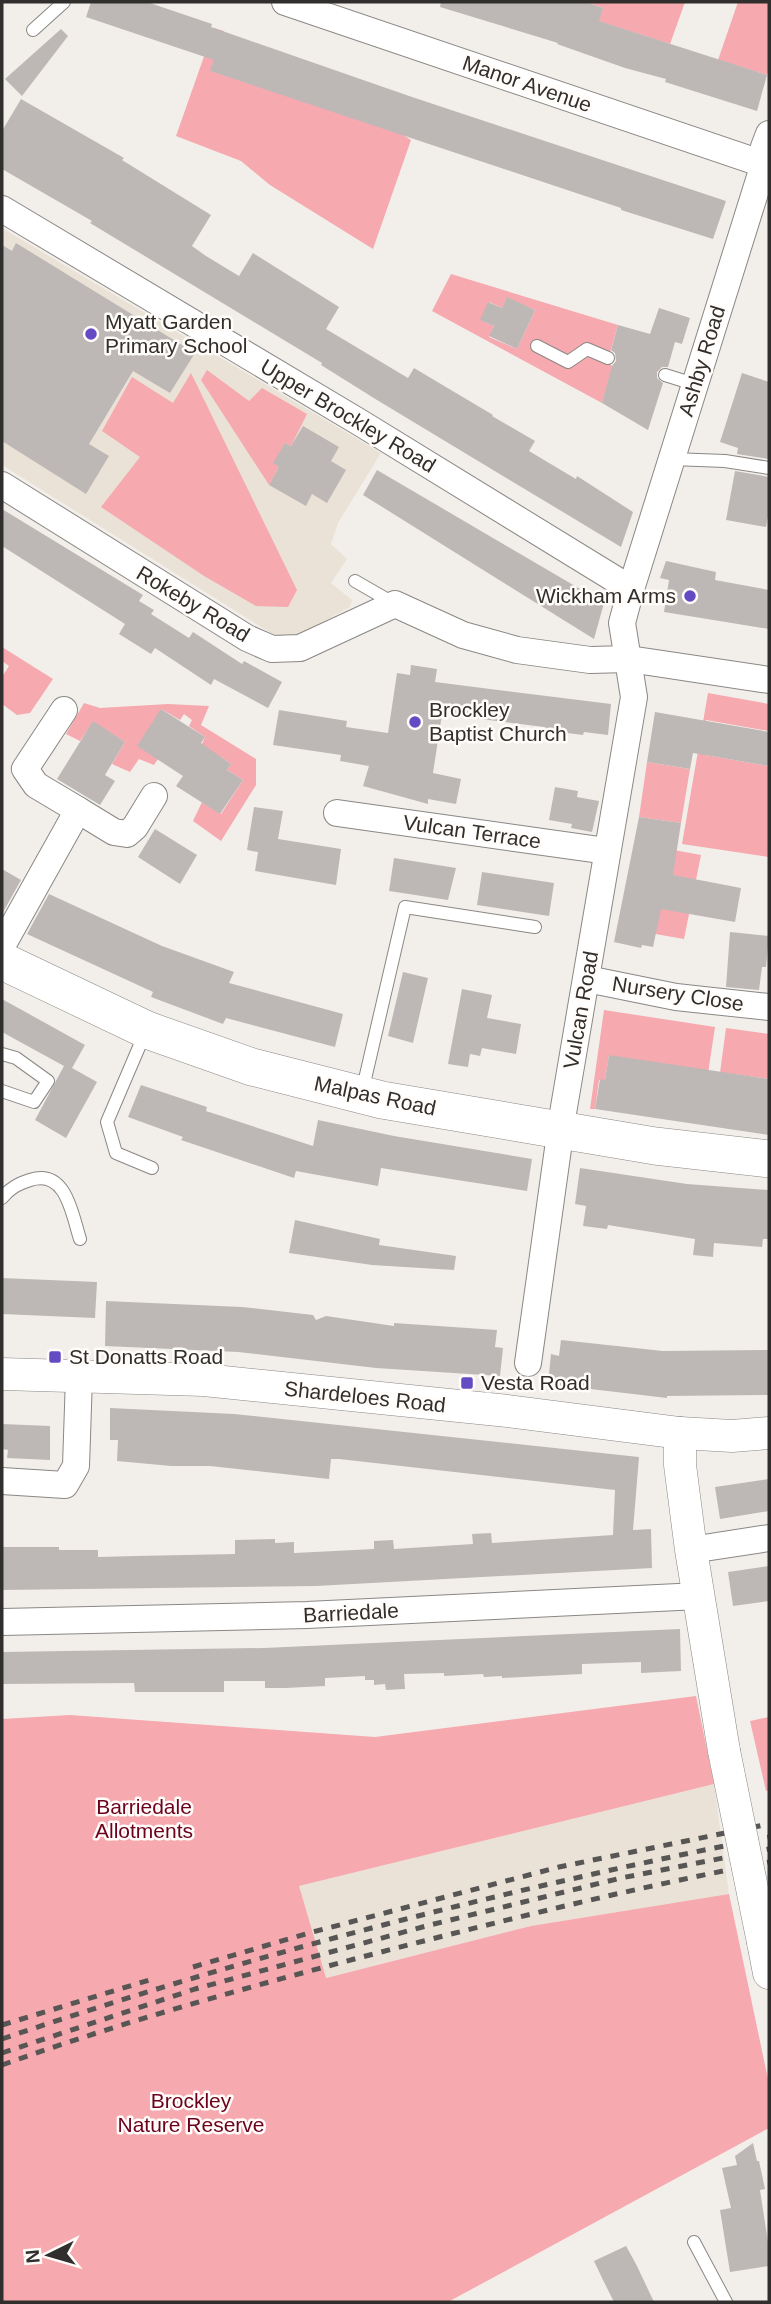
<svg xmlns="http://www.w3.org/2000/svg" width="771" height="2304" font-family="Arial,sans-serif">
  <rect width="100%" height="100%" fill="#f2efeb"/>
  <g fill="#eae2d7">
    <polygon points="2,228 381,453 338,523 331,544 347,559 331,583 352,600 350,607 296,636 277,637 2,465"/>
    <polygon points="714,1784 729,1894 531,1926 325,1978 2,1987 299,1886"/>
  </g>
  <g fill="#f6a9ae" fill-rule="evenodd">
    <polygon points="586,2 685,2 670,44 598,21 603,8"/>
    <polygon points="738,2 769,2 769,69 767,75 718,60"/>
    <polygon points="214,28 224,31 211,71 400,133 411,140 373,249 270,185 241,161 176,136"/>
    <path d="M451 274 618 325 607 363 613 366 602 403 432 311ZM507 298 535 310 517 349 489 337 494 326 481 320 489 302 502 308Z"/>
    <polygon points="207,370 249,401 262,388 307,414 291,446 285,443 274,463 279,467 269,485 201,380"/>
    <polygon points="191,373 297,590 288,607 256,606 204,576 101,507 140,457 102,431 132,377 173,403"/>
    <polygon points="2,647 53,679 30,713 17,715 2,704 2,677 9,666 2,661"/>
    <polygon points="708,693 769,704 769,731 706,720 702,739 705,755 769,766 769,857 682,844"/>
    <polygon points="84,703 100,708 168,704 209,706 201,725 256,759 256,785 221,841 193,821 202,802 221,814 243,780 227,770 231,764 221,757 199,751 205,737 189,726 192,720 184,714 180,720 161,709 158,759 154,765 139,759 130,772 112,764 125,742 93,722 80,741 66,734"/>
    <polygon points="647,762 690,769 681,823 639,817"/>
    <polygon points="663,848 701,855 684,939 644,932"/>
    <polygon points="604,1010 715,1027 705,1093 609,1055 605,1080 599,1080 595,1109 590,1109"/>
    <polygon points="726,1028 769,1034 769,1079 726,1073 717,1095"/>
    <polygon points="696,1696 714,1784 299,1886 326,1978 531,1926 729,1894 769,2084 769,2128 448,2302 2,2302 2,1719 70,1715 375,1737"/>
    <polygon points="769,1717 769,1790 766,1791 750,1721"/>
  </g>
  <g fill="#bdb8b6">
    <polygon points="91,2 147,2 212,24 211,27 412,97 726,201 713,239 621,210 621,208 210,71 214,60 86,17"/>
    <polygon points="441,2 586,2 603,8 599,21 767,75 757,111 665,82 666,79 625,68 557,44 558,43 440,7"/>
    <polygon points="61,29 68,36 22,96 5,79"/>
    <polygon points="21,99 124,158 122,160 211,215 192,246 206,256 239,276 253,253 339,307 326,329 408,378 414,368 493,415 492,416 535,441 529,451 576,479 577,476 633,512 621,547 377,400 321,365 322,363 90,223 92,221 2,169 2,131"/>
    <polygon points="16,243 195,353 170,393 133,371 89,444 109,456 86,494 2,441 2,245 12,251"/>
    <polygon points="507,297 535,310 517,349 489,336 494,326 480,320 488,302 502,308"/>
    <polygon points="659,308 690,318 682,344 675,342 668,367 662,367 657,372 657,378 663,383 648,430 602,403 612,366 616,361 615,353 611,350 618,325 650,334"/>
    <polygon points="742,373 769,382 769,459 737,454 738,448 720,442"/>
    <polygon points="303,426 339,447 331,461 346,470 327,503 312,494 306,506 269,485 279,467 273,463 285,443 291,446"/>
    <polygon points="377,470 604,603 594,639 363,495"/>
    <polygon points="735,471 769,477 769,511 766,527 726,520"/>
    <polygon points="2,509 143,595 139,601 154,610 151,614 189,638 193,632 242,664 244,661 282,682 268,708 214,679 211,685 155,648 151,654 119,634 125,624 2,546"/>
    <polygon points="666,561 716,572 715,580 769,590 769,629 664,612 669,580 660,578"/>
    <polygon points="411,665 437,669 435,682 611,704 608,735 584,732 583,735 543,730 544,727 442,714 433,773 461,779 456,804 428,799 428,804 363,786 369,766 340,761 341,755 273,745 279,710 347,721 346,727 388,733 397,673 410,675"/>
    <polygon points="161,709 205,737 201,743 231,764 227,770 243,780 220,814 176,786 183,776 137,746"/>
    <polygon points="655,712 769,732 769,766 693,753 690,769 647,762"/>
    <polygon points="93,721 125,742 105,775 115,781 100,805 57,779"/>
    <polygon points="555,787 578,791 577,797 599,801 592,832 571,828 572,824 549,820"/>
    <polygon points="254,807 283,811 278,839 341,849 336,885 255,871 258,852 247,850"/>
    <polygon points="639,817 681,823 673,875 741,888 735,922 661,909 653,947 642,945 641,948 614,942"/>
    <polygon points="155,829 197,855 180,884 138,857"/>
    <polygon points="394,858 456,868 448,900 389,891"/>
    <polygon points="2,869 21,880 2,914"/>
    <polygon points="482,872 554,883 549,916 477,905"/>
    <polygon points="49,894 162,946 234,972 229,983 343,1014 335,1047 226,1018 223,1024 151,997 153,992 27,934"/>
    <polygon points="730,932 769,936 766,967 762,967 759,990 726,987"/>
    <polygon points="403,972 428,978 413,1043 388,1036"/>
    <polygon points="462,989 492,995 487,1018 521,1024 516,1054 482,1048 480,1056 470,1054 468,1067 448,1064"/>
    <polygon points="2,999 85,1045 72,1068 97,1082 66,1138 35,1120 64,1066 2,1032"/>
    <polygon points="609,1055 769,1079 769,1135 595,1109 600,1079 605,1080"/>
    <polygon points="141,1085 207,1107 206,1111 313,1146 318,1120 394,1136 532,1159 527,1191 381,1168 378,1186 296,1171 294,1178 181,1140 183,1137 128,1117"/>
    <polygon points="580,1168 687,1184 769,1190 768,1239 763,1239 762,1247 714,1243 713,1257 693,1255 695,1239 608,1225 607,1229 583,1226 586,1206 575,1204"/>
    <polygon points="295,1220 380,1239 379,1245 456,1256 454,1270 372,1265 289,1253"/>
    <polygon points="2,1278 97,1282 95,1318 2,1314"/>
    <polygon points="106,1301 242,1307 313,1315 316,1320 326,1316 394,1326 394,1323 497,1330 495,1347 503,1348 500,1376 376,1368 238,1352 105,1346"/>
    <polygon points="561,1340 663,1351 769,1350 769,1395 667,1396 667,1398 548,1384 551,1354 559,1356"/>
    <polygon points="110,1408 234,1414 639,1457 633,1530 651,1529 652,1568 316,1586 2,1590 2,1547 59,1547 59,1550 98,1550 98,1557 136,1556 235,1554 235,1540 275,1539 275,1543 294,1542 294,1553 374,1549 374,1541 393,1540 394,1549 473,1544 472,1534 491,1533 492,1543 613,1535 615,1490 339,1459 331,1459 329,1479 210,1466 171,1466 117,1461 118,1440 110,1440"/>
    <polygon points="2,1424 50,1426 50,1460 7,1458 8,1450 2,1449"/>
    <polygon points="769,1479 769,1511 720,1519 715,1487"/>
    <polygon points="769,1566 769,1601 733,1606 728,1572"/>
    <polygon points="680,1629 681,1671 660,1672 641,1673 641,1662 582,1664 582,1674 502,1678 502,1676 484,1677 483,1674 444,1676 444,1673 404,1674 405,1689 386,1690 385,1684 374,1685 374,1680 365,1680 365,1676 325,1678 325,1686 286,1688 265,1688 265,1681 224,1681 224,1692 135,1692 134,1683 2,1684 2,1652 264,1648"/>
    <polygon points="753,2143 757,2161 759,2161 765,2189 760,2190 769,2249 769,2266 730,2272 720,2210 731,2208 722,2168 737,2165 735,2156"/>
    <polygon points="626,2246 636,2264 654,2302 614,2302 603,2280 594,2261"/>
  </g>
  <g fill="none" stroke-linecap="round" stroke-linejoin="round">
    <g stroke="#8a8784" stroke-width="14">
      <g id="service">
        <polyline points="33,30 64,2"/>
        <polyline points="537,346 568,362 587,349 608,358"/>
        <polyline points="665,375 694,384"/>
        <polyline points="672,459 725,461 769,468"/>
        <polyline points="355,581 395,604"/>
        <polyline points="145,1033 107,1122 116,1153 152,1168"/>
        <polyline points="2,1054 16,1058 48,1081 34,1102 2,1091"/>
        <polyline points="362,1092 405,907 535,927"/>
        <path d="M2 1198C10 1188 18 1184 30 1180 66 1168 72 1214 80 1239"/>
        <polyline points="694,2242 726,2302"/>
      </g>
    </g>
    <g stroke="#8a8784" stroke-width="28">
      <g id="minor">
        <polyline points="285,2 769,166"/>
        <polyline points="2,209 359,422 631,589"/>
        <polyline points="2,485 247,638 272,649 300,648 395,604 463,635 517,650 590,660 629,659 769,680"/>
        <polyline points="78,810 114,832 127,834 135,827 154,796"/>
        <polyline points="337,813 607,851"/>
        <polyline points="2,946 78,810 36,785 25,769 64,710"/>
        <polyline points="587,979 676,997 769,1007"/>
        <polyline points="528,1363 563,1113 634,697 622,623 631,589 764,164 764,147 769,134"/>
        <polyline points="2,1481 65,1485 76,1466 79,1377"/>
        <polyline points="691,1550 769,1538"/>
        <polyline points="2,1622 307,1615 699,1596"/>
      </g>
    </g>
    <g stroke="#8a8784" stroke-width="33">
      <g id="tertiary">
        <polyline points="2,1374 204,1380 508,1411 680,1433 732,1436 769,1433"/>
        <polyline points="680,1433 680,1465 691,1550 724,1751"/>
        <polyline points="763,1942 769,1973"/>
      </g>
    </g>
    <g stroke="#8a8784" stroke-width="38">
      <polyline id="secondary" points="2,961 147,1030 252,1067 382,1100 655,1146 769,1159"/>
    </g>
    <use href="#service" stroke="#fff" stroke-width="12"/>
    <use href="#minor" stroke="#fff" stroke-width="26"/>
    <use href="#tertiary" stroke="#fff" stroke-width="32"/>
    <use href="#secondary" stroke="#fff" stroke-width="37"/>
    <g stroke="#585654" stroke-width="5" stroke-dasharray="9 9" stroke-linecap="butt">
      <polyline points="193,1967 309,1933 559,1867 769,1824"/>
      <polyline points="2,2025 156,1978"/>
      <path d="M2 2039C252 1954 510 1888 769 1837"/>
      <polyline points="2,2053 195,1989 426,1926 621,1878 769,1849"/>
      <path d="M2 2065C119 2023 241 1989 362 1957 496 1922 632 1888 769 1862"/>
    </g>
    <g stroke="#8a8784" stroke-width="33" stroke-linecap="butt">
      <polyline id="tertiary-bridge" points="724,1751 763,1942"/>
    </g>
    <use href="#tertiary-bridge" stroke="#fff" stroke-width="32"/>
  </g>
  <g fill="#634bc4" stroke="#fffcf9" stroke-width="2.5">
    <circle cx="91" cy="334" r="7"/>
    <circle cx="690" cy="596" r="7"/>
    <circle cx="415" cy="722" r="7"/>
    <rect x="48" y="1350" width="14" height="14" rx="3.5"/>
    <rect x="460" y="1376" width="14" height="14" rx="3.5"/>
  </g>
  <g text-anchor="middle" stroke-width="5" stroke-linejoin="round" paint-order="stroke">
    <g font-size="21" fill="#302f2d" stroke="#fffcf9">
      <text transform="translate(527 84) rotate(19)" y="7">Manor Avenue</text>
      <text transform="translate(702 361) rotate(-73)" y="7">Ashby Road</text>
      <text transform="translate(348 416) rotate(31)" y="7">Upper Brockley Road</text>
      <text transform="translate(193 604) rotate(31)" y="7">Rokeby Road</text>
      <text transform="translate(472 832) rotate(8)" y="7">Vulcan Terrace</text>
      <text transform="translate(678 994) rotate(9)" y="7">Nursery Close</text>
      <text transform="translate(581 1010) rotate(-80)" y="7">Vulcan Road</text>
      <text transform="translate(375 1096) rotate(12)" y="7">Malpas Road</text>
      <text transform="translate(365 1397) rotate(6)" y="7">Shardeloes Road</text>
      <text transform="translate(351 1613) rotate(-3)" y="7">Barriedale</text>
    </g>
    <g font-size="21" fill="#302f2d" stroke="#fffcf9" text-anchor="start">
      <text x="105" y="329">Myatt Garden<tspan x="105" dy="24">Primary School</tspan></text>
      <text x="676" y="603" text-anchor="end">Wickham Arms</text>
      <text x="429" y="717">Brockley<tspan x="429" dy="24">Baptist Church</tspan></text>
      <text x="69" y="1364">St Donatts Road</text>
      <text x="481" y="1390">Vesta Road</text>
    </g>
    <g font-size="21" fill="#6b001f" stroke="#fffcf9">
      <text x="144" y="1814">Barriedale<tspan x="144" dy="24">Allotments</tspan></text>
      <text x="191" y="2108">Brockley<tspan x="191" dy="24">Nature Reserve</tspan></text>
    </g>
  </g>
  <rect width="771" height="2304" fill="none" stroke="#302f2d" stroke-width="7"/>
  <g transform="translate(49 2255) rotate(265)" stroke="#fffcf9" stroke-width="5" paint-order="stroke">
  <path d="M0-5L12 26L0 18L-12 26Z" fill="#302f2d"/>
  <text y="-10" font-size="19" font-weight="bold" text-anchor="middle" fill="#302f2d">N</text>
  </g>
</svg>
